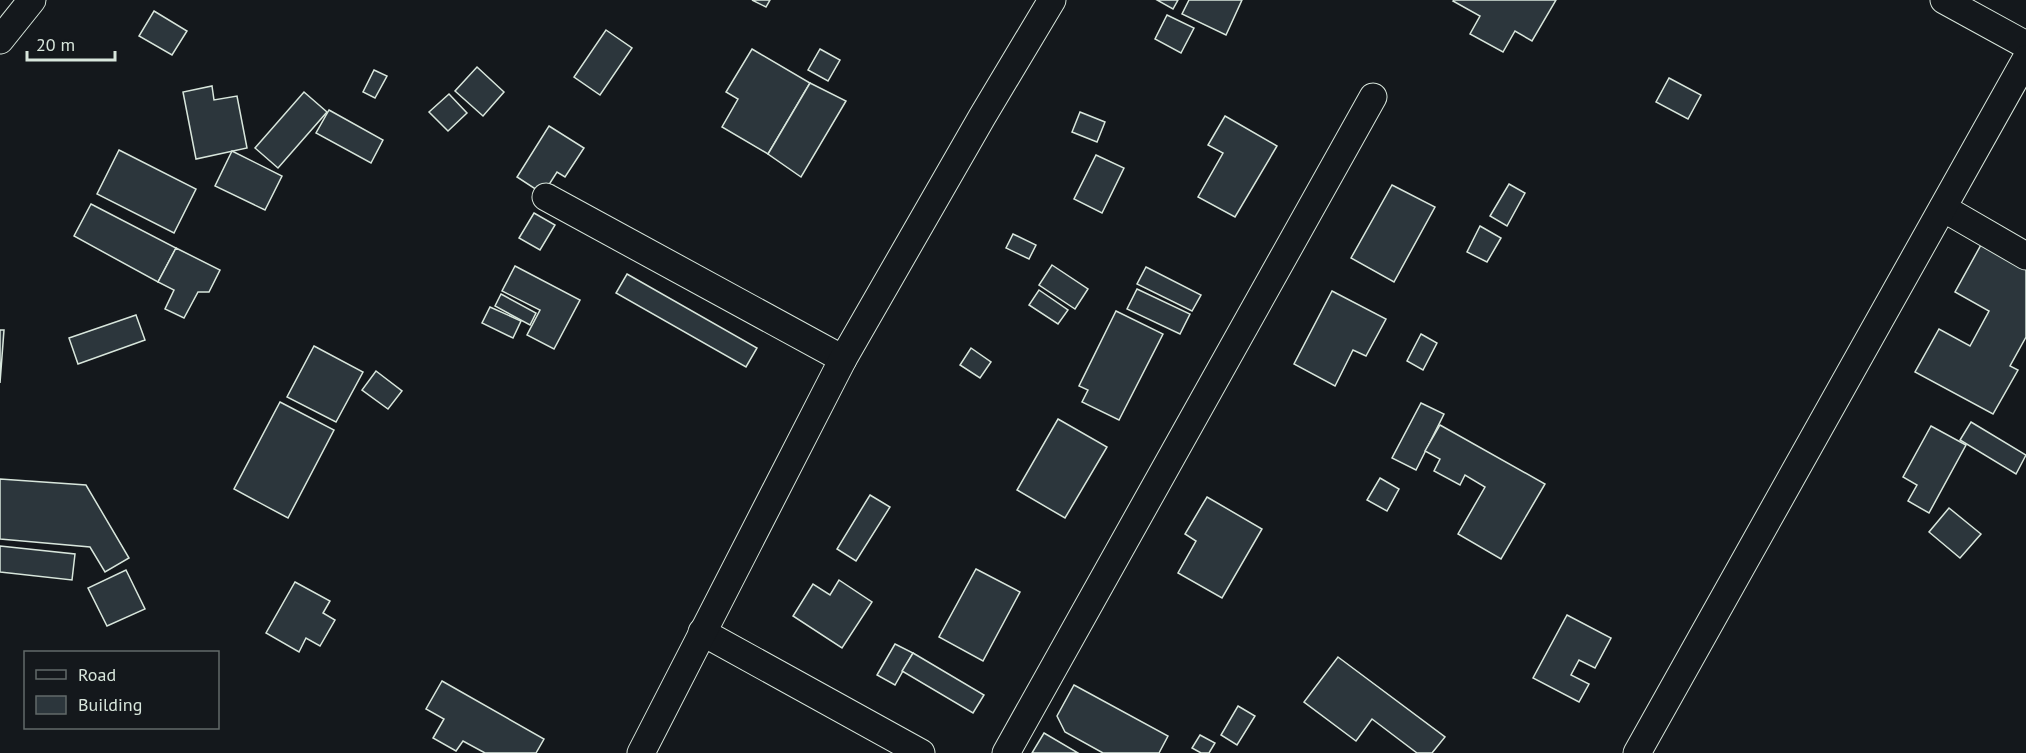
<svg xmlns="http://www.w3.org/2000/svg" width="2026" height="753" font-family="'PT Sans',sans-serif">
  <rect width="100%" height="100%" fill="#14181c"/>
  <g fill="#2c363c" stroke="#d8e6dc" stroke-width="1.5">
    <polygon points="752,0 770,0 766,7"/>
    <polygon points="1157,0 1178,0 1173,9"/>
    <polygon points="1189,0 1242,0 1226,35 1182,14"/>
    <polygon points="1454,0 1556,0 1532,41 1515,31 1503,52 1470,34 1480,16 1453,1"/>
    <polygon points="154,11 187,31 172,55 139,36"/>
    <polygon points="1167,15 1194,28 1181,53 1155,39"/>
    <polygon points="606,30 632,48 600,95 574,77"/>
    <polygon points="752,49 810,83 768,154 722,127 738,99 726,92"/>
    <polygon points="820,49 840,60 828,81 808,70"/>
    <polygon points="477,67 504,92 483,116 455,91"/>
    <polygon points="374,70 387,76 375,98 363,92"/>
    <polygon points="1669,78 1701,95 1688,119 1656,102"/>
    <polygon points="810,83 846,101 801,177 768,154"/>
    <polygon points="212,86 214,100 237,96 247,148 196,159 183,92"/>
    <polygon points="304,92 327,112 278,168 255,148"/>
    <polygon points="449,94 467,113 448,131 429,112"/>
    <polygon points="329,110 383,140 371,163 316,133"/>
    <polygon points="1080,112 1105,122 1097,142 1072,132"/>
    <polygon points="1225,116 1277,146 1235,217 1198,197 1223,153 1208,145"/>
    <polygon points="549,126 584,148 565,177 557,172 543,194 517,177"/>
    <polygon points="119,150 196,189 174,233 97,194"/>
    <polygon points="232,151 282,176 265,210 215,186"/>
    <polygon points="1096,155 1124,168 1102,213 1074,199"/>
    <polygon points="1509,184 1525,193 1507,226 1490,216"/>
    <polygon points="1392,185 1435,207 1394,282 1351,258"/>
    <polygon points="91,204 176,248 158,282 74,236"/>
    <polygon points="534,213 555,225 540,250 519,238"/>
    <polygon points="1480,226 1501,238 1487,262 1467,252"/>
    <polygon points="1013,234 1036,245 1029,259 1006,248"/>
    <polygon points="1982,243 2026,267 2026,337 2010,366 2018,370 1993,414 1915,372 1939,329 1970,346 1989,311 1955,292"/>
    <polygon points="176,248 220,270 209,292 198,292 184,318 165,309 174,290 158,282"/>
    <polygon points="1052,265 1088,289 1075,309 1039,285"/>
    <polygon points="515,266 580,300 554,349 527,335 540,310 502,291"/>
    <polygon points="1146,267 1201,295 1192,311 1137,284"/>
    <polygon points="627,274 757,348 746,367 616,293"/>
    <polygon points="1137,289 1190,314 1180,334 1127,309"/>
    <polygon points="1039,290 1068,310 1058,324 1029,305"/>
    <polygon points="1332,291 1386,319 1366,356 1353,350 1335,386 1294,364"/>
    <polygon points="501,294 536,313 530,325 495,306"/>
    <polygon points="490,307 521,321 513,338 482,323"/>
    <polygon points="1116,311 1163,334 1119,420 1082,402 1088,390 1079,386"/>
    <polygon points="136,315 145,340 78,364 69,338"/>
    <polygon points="0,330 4,330 0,383"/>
    <polygon points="1421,334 1437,343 1423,370 1407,361"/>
    <polygon points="314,346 363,372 336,422 287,397"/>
    <polygon points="971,348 991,362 980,378 960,365"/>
    <polygon points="376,371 402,391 388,409 362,390"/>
    <polygon points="280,402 334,430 288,518 234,489"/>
    <polygon points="1421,403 1444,414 1416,470 1392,458"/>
    <polygon points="1058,419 1107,447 1065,518 1017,490"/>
    <polygon points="1971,422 2026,455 2016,474 1960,440"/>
    <polygon points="1440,425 1545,484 1501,559 1458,534 1485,487 1465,475 1460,485 1434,471 1440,459 1425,451"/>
    <polygon points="1931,426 1966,445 1929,513 1908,501 1917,485 1903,477"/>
    <polygon points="1380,478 1399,489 1387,511 1367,500"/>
    <polygon points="0,479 86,485 129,558 105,572 90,547 0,539"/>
    <polygon points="870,495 890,507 856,561 837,549"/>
    <polygon points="1207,497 1262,529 1222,598 1178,573 1196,541 1185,534"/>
    <polygon points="1949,508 1981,534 1960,558 1929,532"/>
    <polygon points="0,546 75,554 72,580 0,572"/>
    <polygon points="976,569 1020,592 983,661 939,637"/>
    <polygon points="126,570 145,609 107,626 88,588"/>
    <polygon points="839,580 872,602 842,648 793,616 813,584 830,595"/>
    <polygon points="295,582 330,601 323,613 335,620 320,646 306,638 299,652 266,633"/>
    <polygon points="1567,615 1611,638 1595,668 1579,660 1571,675 1589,684 1579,702 1533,678"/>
    <polygon points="895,644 913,653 895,685 877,675"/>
    <polygon points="913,653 984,695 973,713 902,671"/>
    <polygon points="1338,657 1445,737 1432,753 1417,753 1372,719 1356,741 1304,702"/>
    <polygon points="442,681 544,739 536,753 485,753 463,741 456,751 433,738 444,719 426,709"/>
    <polygon points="1074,685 1168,736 1159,753 1103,753 1065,732 1057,716"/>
    <polygon points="1238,706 1255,716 1237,745 1221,735"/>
    <polygon points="1044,733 1078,753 1032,753"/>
    <polygon points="1200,735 1215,743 1209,753 1201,753 1192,748"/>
  </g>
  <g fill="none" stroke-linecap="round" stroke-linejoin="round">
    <g stroke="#d8e6dc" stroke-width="29">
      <g id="street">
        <polyline points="1944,0 2026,45"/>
        <polyline points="0,40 32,0"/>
        <polyline points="546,197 843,359"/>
        <polyline points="1943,208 2026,256"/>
        <polyline points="702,632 921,753"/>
        <polyline points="641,753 843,359 982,117 1052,0"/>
        <polyline points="1006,753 1373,97"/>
        <polyline points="1637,753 2026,59"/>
      </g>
    </g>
    <use href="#street" stroke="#14181c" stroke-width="27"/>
  </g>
  <rect x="24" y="651" width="195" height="78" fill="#14181c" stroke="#626a69" stroke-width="1.5"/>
  <rect x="36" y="670" width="30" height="9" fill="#14181c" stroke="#626a69" stroke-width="1.5"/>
  <text x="78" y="681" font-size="18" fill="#d8e6dc">Road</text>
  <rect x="36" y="696" width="30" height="18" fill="#2c363c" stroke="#626a69" stroke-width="1.5"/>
  <text x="78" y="711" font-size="18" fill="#d8e6dc">Building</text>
  <path d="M27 51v9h88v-9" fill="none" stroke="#d8e6dc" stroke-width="3"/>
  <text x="36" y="51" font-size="18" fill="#d8e6dc" stroke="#14181c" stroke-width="4.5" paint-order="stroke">20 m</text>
</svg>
